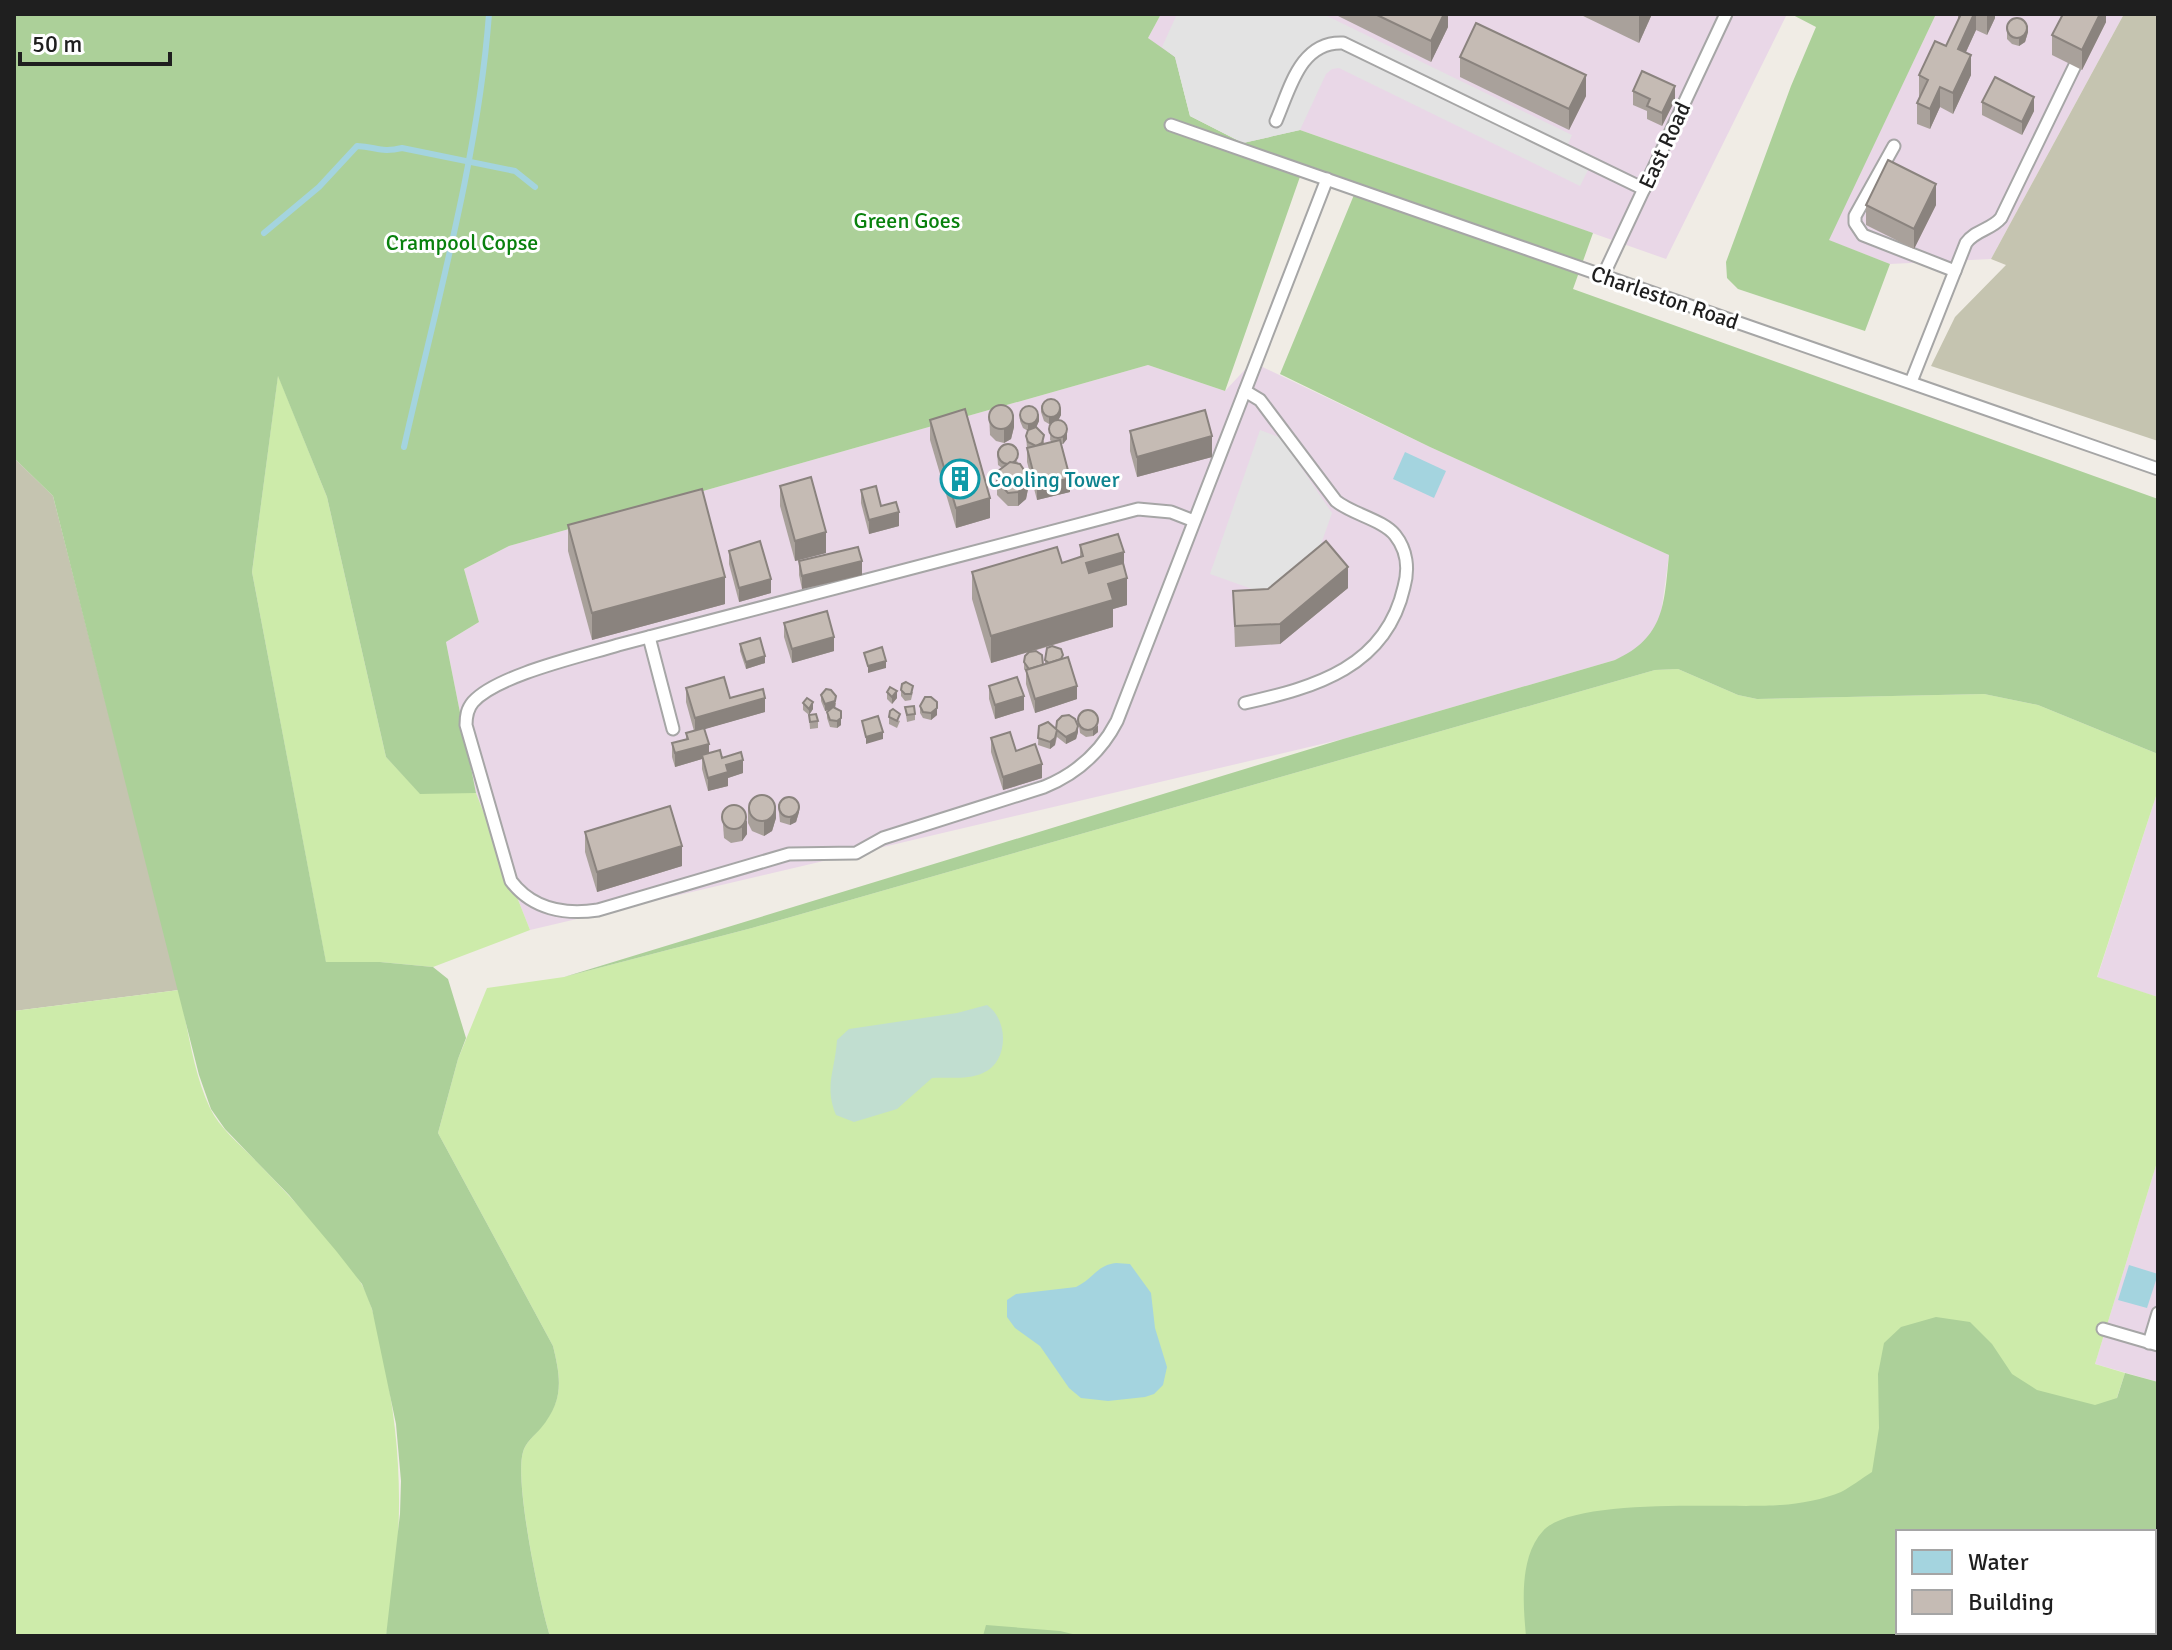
<svg xmlns="http://www.w3.org/2000/svg" width="2172" height="1650" font-family="Signika,sans-serif">
  <rect width="100%" height="100%" fill="#f0ece5"/>
  <g fill="#e9d7e7">
    <polygon points="1161,14 1787,14 1666,259 1300,130 1243,143 1148,38"/>
    <polygon points="1936,14 2124,14 1991,259 1890,264 1828,240"/>
    <polygon points="1252,362 1430,447 1669,555 1660,621 1650,637 1634,652 1615,660 1343,739 530,930 476,793 446,642 479,622 464,569 509,546 1148,365 1225,391"/>
    <polygon points="2158,790 2158,997 2097,978"/>
    <polygon points="2158,1159 2158,1382 2095,1364"/>
  </g>
  <g fill="#c5c4b0">
    <polygon points="2124,14 2158,14 2158,441 1931,366 1955,317 2006,265 1991,259"/>
    <polygon points="14,458 53,496 179,990 14,1011"/>
  </g>
  <g fill="#cdebaa">
    <polygon points="278,375 327,497 386,757 420,793 476,793 530,930 433,967 380,962 326,963 252,572"/>
    <path d="M1678 669 1738 695 1757 699 1984 694 2038 705 2158 754V790L2097 977 2158 997V1159L2095 1364 2125 1373 2073 1532H1898L1814 1636H550C540 1605 514 1480 523 1452 525 1443 535 1435 541 1427 564 1400 561 1379 553 1346L438 1133 458 1059 487 988 564 977 752 928 1655 670Z"/>
    <path d="M179 990C188 1028 193 1072 210 1108 220 1129 242 1146 258 1163 290 1197 336 1243 361 1283 373 1303 377 1330 382 1352 404 1452 404 1536 386 1636H14V1011Z"/>
  </g>
  <g fill="#acd099" fill-rule="evenodd">
    <path d="M14 14H1161L1148 38 1175 57 1190 116 1243 143 1300 130 1593 233 1573 289 2158 499V754L2038 705 1984 694 1757 699 1738 695 1678 669 1655 670 752 928 564 977 1343 739 1615 660C1665 637 1664 604 1669 555L1430 447 1280 374 1356 190 1302 171 1225 391 1148 365 509 546 464 569 479 622 446 642 476 793 420 794 386 757 327 497 278 376 252 572 326 962H380L433 967 448 979 466 1038 458 1059 438 1133 553 1346C561 1379 564 1400 541 1428 535 1435 525 1443 523 1452 514 1481 540 1605 550 1636H386L400 1514 401 1481 396 1424 372 1309 362 1284 337 1252 289 1195 225 1129 211 1109 199 1075 53 496 14 458Z"/>
    <polygon points="1791,14 1936,14 1829,240 1890,264 1865,331 1738,289 1727,278 1726,262 1791,86 1816,27"/>
    <path d="M1936 1317 1970 1322 1992 1344 2012 1374 2037 1390 2095 1405 2117 1398 2125 1373 2158 1382V1636H1526C1523 1604 1519 1557 1543 1531 1574 1496 1733 1509 1781 1505 1799 1504 1825 1499 1841 1492 1851 1487 1862 1478 1872 1472L1879 1428 1878 1374 1884 1343 1901 1327ZM2154 1532V1632H1898V1532Z"/>
    <polygon points="986,1625 1060,1631 1081,1636 983,1636"/>
  </g>
  <path fill="#c1ded0" d="M987 1005C1009 1020 1009 1062 983 1073 968 1080 949 1077 932 1078L897 1109 854 1122 836 1115C824 1086 835 1071 837 1040L849 1029 957 1013Z"/>
  <g fill="#e3e3e3">
    <polygon points="1177,14 1323,14 1572,135 1565,151 1591,164 1580,186 1339,68 1332,69 1326,74 1300,130 1243,143 1190,116 1175,57 1162,47"/>
    <polygon points="1260,430 1281,438 1332,513 1314,564 1301,560 1269,595 1210,574"/>
  </g>
  <g fill="#a4d4df">
    <polygon points="1405,452 1446,471 1434,498 1393,479"/>
    <path d="M1116 1263 1130 1264 1151 1293 1155 1328 1167 1367 1163 1385 1154 1394 1145 1397 1108 1401 1081 1398 1069 1388 1040 1346 1015 1328 1007 1317V1300L1016 1294 1076 1287C1093 1279 1097 1265 1116 1263Z"/>
    <polygon points="2129,1265 2158,1274 2147,1308 2118,1300"/>
  </g>
  <g fill="none" stroke-linecap="round" stroke-linejoin="round">
    <g stroke="#a4d4df" stroke-width="6">
      <path d="M264 233 319 187 357 146C377 147 381 153 402 148L515 171 535 187"/>
      <path d="M404 447C436 305 478 159 489 14"/>
    </g>
    <g stroke="#a6a6a6" stroke-width="15">
      <g id="lane">
        <path d="M1276 121C1290 89 1300 41 1343 43L1644 189"/>
        <polyline points="1171,125 2158,469"/>
        <polyline points="1894,146 1855,216 1855,223 1863,235 1955,271"/>
        <polyline points="1603,276 1726,14"/>
        <path d="M1911 382 1966 243C1975 230 1991 230 2001 218L2080 55"/>
        <path d="M1194 521 1171 512 1138 509 618 645C582 656 497 675 473 702 467 709 466 716 466 725L511 881C532 909 565 915 598 910L789 854 856 853 883 838 1044 787C1076 774 1101 752 1117 721L1327 179"/>
        <polyline points="649,637 673,729"/>
        <path d="M1245 703C1316 687 1386 667 1404 587 1409 569 1407 550 1395 535 1383 520 1352 514 1336 501L1260 400 1245 391"/>
        <polyline points="2103,1329 2158,1345"/>
        <polyline points="2149,1343 2158,1313"/>
      </g>
    </g>
    <use href="#lane" stroke="#fff" stroke-width="11"/>
  </g>
  <g fill="#a9a19b">
    <polygon points="1334,14 1448,14 1448,27 1431,62"/>
    <polygon points="1579,14 1652,14 1639,43"/>
    <polygon points="1958,14 1995,14 1995,18 1987,35 1976,30 1966,52 1971,75 1953,114 1940,107 1930,129 1917,124 1917,103 1921,96 1919,96 1919,75 1946,46 1958,20"/>
    <polygon points="2106,14 2106,22 2082,70 2052,55 2052,35"/>
    <polygon points="2007,25 2028,32 2025,42 2019,46 2012,44 2007,39"/>
    <polygon points="1460,57 1586,96 1569,130 1460,77"/>
    <polygon points="1633,91 1675,100 1662,126 1647,119 1647,111 1633,105"/>
    <polygon points="1982,102 2034,111 2022,135 1982,115"/>
    <polygon points="1866,205 1936,205 1914,249 1866,225"/>
    <polygon points="1041,405 1061,415 1058,420 1067,439 1063,444 1061,444 1070,492 1037,500 1027,462 1027,448 1026,436 1028,431 1023,428 1020,421 1020,414 1039,421 1036,427 1044,442 1044,444 1052,442 1050,440 1051,423 1049,424 1044,421 1041,412"/>
    <polygon points="989,413 1014,427 1011,439 1004,443 996,441 990,435"/>
    <polygon points="930,420 990,518 956,528 930,440"/>
    <polygon points="1130,431 1212,457 1137,477 1130,451"/>
    <polygon points="997,451 1018,462 1017,464 1028,489 1026,499 1018,506 1008,506 997,495 997,481 1002,468 998,465"/>
    <polygon points="780,486 826,553 795,561 780,506"/>
    <polygon points="861,490 881,506 899,526 869,534 861,503"/>
    <polygon points="568,525 725,604 592,640 568,551"/>
    <polygon points="1080,545 1124,565 1127,605 1113,609 1113,627 1030,652 1043,665 1045,664 1045,660 1063,659 1077,699 1035,713 1026,684 1026,672 1024,669 1024,662 1029,652 991,663 972,599 972,572 1062,563 1080,557"/>
    <polygon points="729,551 771,593 739,602 729,564"/>
    <polygon points="799,561 862,575 802,589 799,575"/>
    <polygon points="1348,588 1280,644 1235,647 1233,591"/>
    <polygon points="784,623 834,651 792,663 784,637"/>
    <polygon points="740,644 765,663 746,669 740,651"/>
    <polygon points="989,686 1024,710 995,719 989,699"/>
    <polygon points="686,688 730,698 765,712 704,729 709,753 722,758 743,773 728,778 728,786 708,791 702,769 702,759 675,767 672,757 672,743 686,739 686,733 694,731 686,702"/>
    <polygon points="901,690 913,692 911,700 905,701 901,696"/>
    <polygon points="887,692 897,698 892,704 887,699"/>
    <polygon points="821,695 836,703 835,708 841,711 841,725 837,728 830,727 827,718 827,712 829,710 825,711 821,701"/>
    <polygon points="937,702 937,715 931,720 923,718 920,713 920,706"/>
    <polygon points="803,703 813,709 809,715 803,710"/>
    <polygon points="905,707 915,714 915,720 907,722"/>
    <polygon points="809,715 818,721 818,728 810,729"/>
    <polygon points="889,717 900,721 897,728 889,724"/>
    <polygon points="1078,718 1098,732 1093,736 1086,737 1080,733"/>
    <polygon points="1039,726 1056,729 1078,732 1076,739 1066,744 1057,737 1055,745 1050,749 1038,745"/>
    <polygon points="991,738 1016,751 1042,778 1003,790 991,752"/>
    <polygon points="778,804 799,812 796,822 790,825 780,822"/>
    <polygon points="728,806 747,834 742,841 731,843 724,838 722,812"/>
    <polygon points="748,809 776,818 772,831 764,836 752,831 748,823"/>
    <polygon points="585,832 682,866 597,892 585,852"/>
  </g>
  <g fill="#8a837e">
    <polygon points="1444,14 1448,14 1448,27 1431,62 1431,41"/>
    <polygon points="1639,14 1652,14 1639,43"/>
    <polygon points="1974,14 1976,14 1976,30 1958,69 1958,49"/>
    <polygon points="1987,14 1995,14 1995,18 1987,35"/>
    <polygon points="2100,14 2106,14 2106,22 2082,70 2082,50"/>
    <polygon points="2028,25 2028,32 2025,42 2019,46 2019,39"/>
    <polygon points="1971,55 1971,75 1953,114 1953,93"/>
    <polygon points="1586,75 1586,96 1569,130 1569,109"/>
    <polygon points="1675,86 1675,100 1662,126 1662,113"/>
    <polygon points="1940,87 1940,107 1930,129 1930,109"/>
    <polygon points="2034,97 2034,111 2022,135 2022,122"/>
    <polygon points="1936,184 1936,205 1914,249 1914,229"/>
    <polygon points="1061,408 1061,415 1058,421 1049,424 1049,417"/>
    <polygon points="1014,414 1014,427 1011,439 1004,443 1004,429"/>
    <polygon points="1039,414 1039,421 1035,430 1028,431 1028,424"/>
    <polygon points="1067,432 1067,439 1063,444 1063,437"/>
    <polygon points="1212,436 1212,457 1137,477 1137,457"/>
    <polygon points="1028,476 1028,489 1026,499 1018,506 1018,492"/>
    <polygon points="1070,478 1070,492 1037,500 1037,487"/>
    <polygon points="990,498 990,518 956,528 956,508"/>
    <polygon points="899,512 899,526 869,534 869,520"/>
    <polygon points="826,532 826,553 795,561 795,541"/>
    <polygon points="1124,552 1124,579 1127,578 1127,605 1113,609 1113,627 991,663 991,636 1086,590 1086,563"/>
    <polygon points="862,561 862,575 802,589 802,576"/>
    <polygon points="1348,567 1348,588 1280,644 1280,624"/>
    <polygon points="725,577 725,604 592,640 592,613"/>
    <polygon points="771,579 771,593 739,602 739,588"/>
    <polygon points="834,637 834,651 792,663 792,649"/>
    <polygon points="765,656 765,663 746,669 746,662"/>
    <polygon points="886,661 886,668 868,673 868,666"/>
    <polygon points="1077,686 1077,699 1035,713 1035,699"/>
    <polygon points="897,691 897,698 892,704 892,697"/>
    <polygon points="836,696 835,708 825,711 825,704"/>
    <polygon points="1024,696 1024,710 995,719 995,705"/>
    <polygon points="765,698 765,712 695,732 695,718"/>
    <polygon points="813,702 813,709 809,715 809,709"/>
    <polygon points="937,708 937,715 931,720 931,713"/>
    <polygon points="841,718 841,725 837,728 837,721"/>
    <polygon points="1098,725 1098,732 1093,736 1093,730"/>
    <polygon points="1078,726 1078,732 1076,739 1066,744 1066,737"/>
    <polygon points="1057,730 1055,745 1050,749 1050,742"/>
    <polygon points="883,732 883,739 866,744 866,737"/>
    <polygon points="709,744 709,757 702,755 702,759 675,767 675,753"/>
    <polygon points="743,760 743,773 728,778 728,786 708,791 708,778 726,765"/>
    <polygon points="1042,764 1042,778 1003,790 1003,777"/>
    <polygon points="776,805 776,818 772,831 764,836 764,822"/>
    <polygon points="799,805 799,812 796,822 790,825 790,819"/>
    <polygon points="747,820 747,834 742,841 742,827"/>
    <polygon points="682,846 682,866 597,892 597,872"/>
  </g>
  <g fill="#c5bbb4" stroke="#8a837e" stroke-width="2">
    <polygon points="1375,14 1444,14 1431,41"/>
    <polygon points="1961,14 1974,14 1958,49 1971,55 1953,93 1940,87 1930,109 1917,103 1928,80 1919,75 1935,41 1946,46"/>
    <polygon points="2063,14 2100,14 2082,50 2052,35"/>
    <circle cx="2017" cy="28" r="10"/>
    <polygon points="1476,23 1586,75 1569,109 1460,57"/>
    <polygon points="1642,71 1675,86 1662,113 1647,106 1650,99 1633,91"/>
    <polygon points="1995,77 2034,97 2022,122 1982,102"/>
    <polygon points="1888,160 1936,184 1914,229 1866,205"/>
    <circle cx="1051" cy="408" r="9"/>
    <circle cx="1001" cy="417" r="12"/>
    <circle cx="1029" cy="415" r="9"/>
    <polygon points="965,409 990,498 956,508 930,420"/>
    <polygon points="1205,410 1212,436 1137,457 1130,431"/>
    <circle cx="1058" cy="429" r="9"/>
    <polygon points="1036,427 1044,435 1042,443 1036,446 1028,442 1026,436 1028,430"/>
    <polygon points="1060,440 1070,478 1037,487 1027,448"/>
    <circle cx="1008" cy="454" r="10"/>
    <polygon points="1010,462 1020,464 1028,476 1026,486 1018,492 1008,493 997,481 998,471"/>
    <polygon points="811,477 826,532 795,541 780,486"/>
    <polygon points="876,486 881,506 896,502 899,512 869,520 861,490"/>
    <polygon points="702,489 725,577 592,613 568,525"/>
    <polygon points="1118,534 1124,552 1086,563 1089,573 1123,563 1127,578 1108,584 1113,600 991,636 972,572 1057,547 1062,563 1083,556 1080,545"/>
    <polygon points="760,541 771,579 739,588 729,551"/>
    <polygon points="1326,541 1348,567 1280,624 1235,626 1233,591 1268,589"/>
    <polygon points="858,547 862,561 802,576 799,561"/>
    <polygon points="827,611 834,637 792,649 784,623"/>
    <polygon points="760,638 765,656 746,662 740,644"/>
    <polygon points="1052,646 1061,649 1063,655 1061,659 1049,663 1045,660 1047,648"/>
    <polygon points="882,647 886,661 868,666 864,653"/>
    <polygon points="1036,651 1042,655 1043,665 1029,669 1024,662 1025,656 1029,652"/>
    <polygon points="1068,657 1077,686 1035,699 1026,670"/>
    <polygon points="724,677 730,698 763,689 765,698 695,718 686,688"/>
    <polygon points="1017,677 1024,696 995,705 989,686"/>
    <polygon points="906,682 913,686 911,694 905,694 901,690 902,684"/>
    <polygon points="890,687 897,691 892,697 887,692"/>
    <polygon points="826,689 831,690 836,696 835,701 825,704 821,695"/>
    <polygon points="925,697 931,697 937,702 937,708 931,713 923,712 920,706"/>
    <polygon points="807,698 813,702 809,709 803,703"/>
    <polygon points="914,706 915,714 907,715 905,707"/>
    <polygon points="833,707 841,711 841,718 837,721 830,720 827,712"/>
    <polygon points="893,709 900,714 897,721 889,717 890,711"/>
    <circle cx="1088" cy="720" r="10"/>
    <polygon points="816,714 818,721 810,722 809,715"/>
    <polygon points="1069,715 1075,719 1078,726 1076,732 1066,737 1057,730 1055,738 1050,742 1038,738 1039,726 1048,722 1056,729 1057,721 1062,716"/>
    <polygon points="878,716 883,732 866,737 862,721"/>
    <polygon points="704,728 709,744 675,753 672,743 688,739 686,733"/>
    <polygon points="1010,732 1016,751 1035,744 1042,764 1003,777 991,738"/>
    <polygon points="720,750 722,758 741,752 743,760 726,765 728,772 708,778 702,755"/>
    <circle cx="762" cy="808" r="13"/>
    <circle cx="789" cy="807" r="10"/>
    <circle cx="734" cy="817" r="12"/>
    <polygon points="670,806 682,846 597,872 585,832"/>
  </g>
  <defs>
    <g id="building-ring" transform="scale(2)"><circle r="9.5" fill="#fff" stroke="#0f9aa8" stroke-width="1.5"/><path d="M-4-6H4V6H1V3H-1V6H-4ZM-2.5-4.3h1.7v1.8h-1.7ZM.8-4.3h1.7v1.8H.8ZM-2.5-1h1.7V.8h-1.7ZM.8-1h1.7V.8H.8Z" fill="#0f9aa8"/></g>
  </defs>
  <g fill-rule="evenodd">
    <use href="#building-ring" x="960" y="479"/>
  </g>
  <g text-anchor="middle" stroke-width="6" stroke-linejoin="round" paint-order="stroke">
    <g font-size="22" fill="#1f1f1f" stroke="#fff">
      <text transform="translate(1664 145) rotate(-65)" y="8">East Road</text>
      <text transform="translate(1665 297) rotate(19)" y="8">Charleston Road</text>
    </g>
    <g font-size="22" fill="#09810d" stroke="#fff">
      <text x="907" y="228">Green Goes</text>
      <text x="462" y="250">Crampool Copse</text>
    </g>
    <g font-size="22" fill="#0d838f" stroke="#fff" text-anchor="start">
      <text x="988" y="487">Cooling Tower</text>
    </g>
  </g>
  <rect width="2172" height="1650" fill="none" stroke="#1f1f1f" stroke-width="32"/>
  <rect x="1896" y="1530" width="260" height="104" fill="#ffffff" stroke="#a5a5a5" stroke-width="2"/>
  <rect x="1912" y="1550" width="40" height="24" fill="#a4d4df" stroke="#a5a5a5" stroke-width="2"/>
  <text x="1968" y="1570" font-size="24" fill="#1f1f1f">Water</text>
  <rect x="1912" y="1590" width="40" height="24" fill="#c5bbb4" stroke="#a5a5a5" stroke-width="2"/>
  <text x="1968" y="1610" font-size="24" fill="#1f1f1f">Building</text>
  <path d="M20 52v12h150v-12" fill="none" stroke="#1f1f1f" stroke-width="4"/>
  <text x="32" y="52" font-size="24" fill="#1f1f1f" stroke="#ffffff" stroke-width="6" paint-order="stroke">50 m</text>
</svg>
